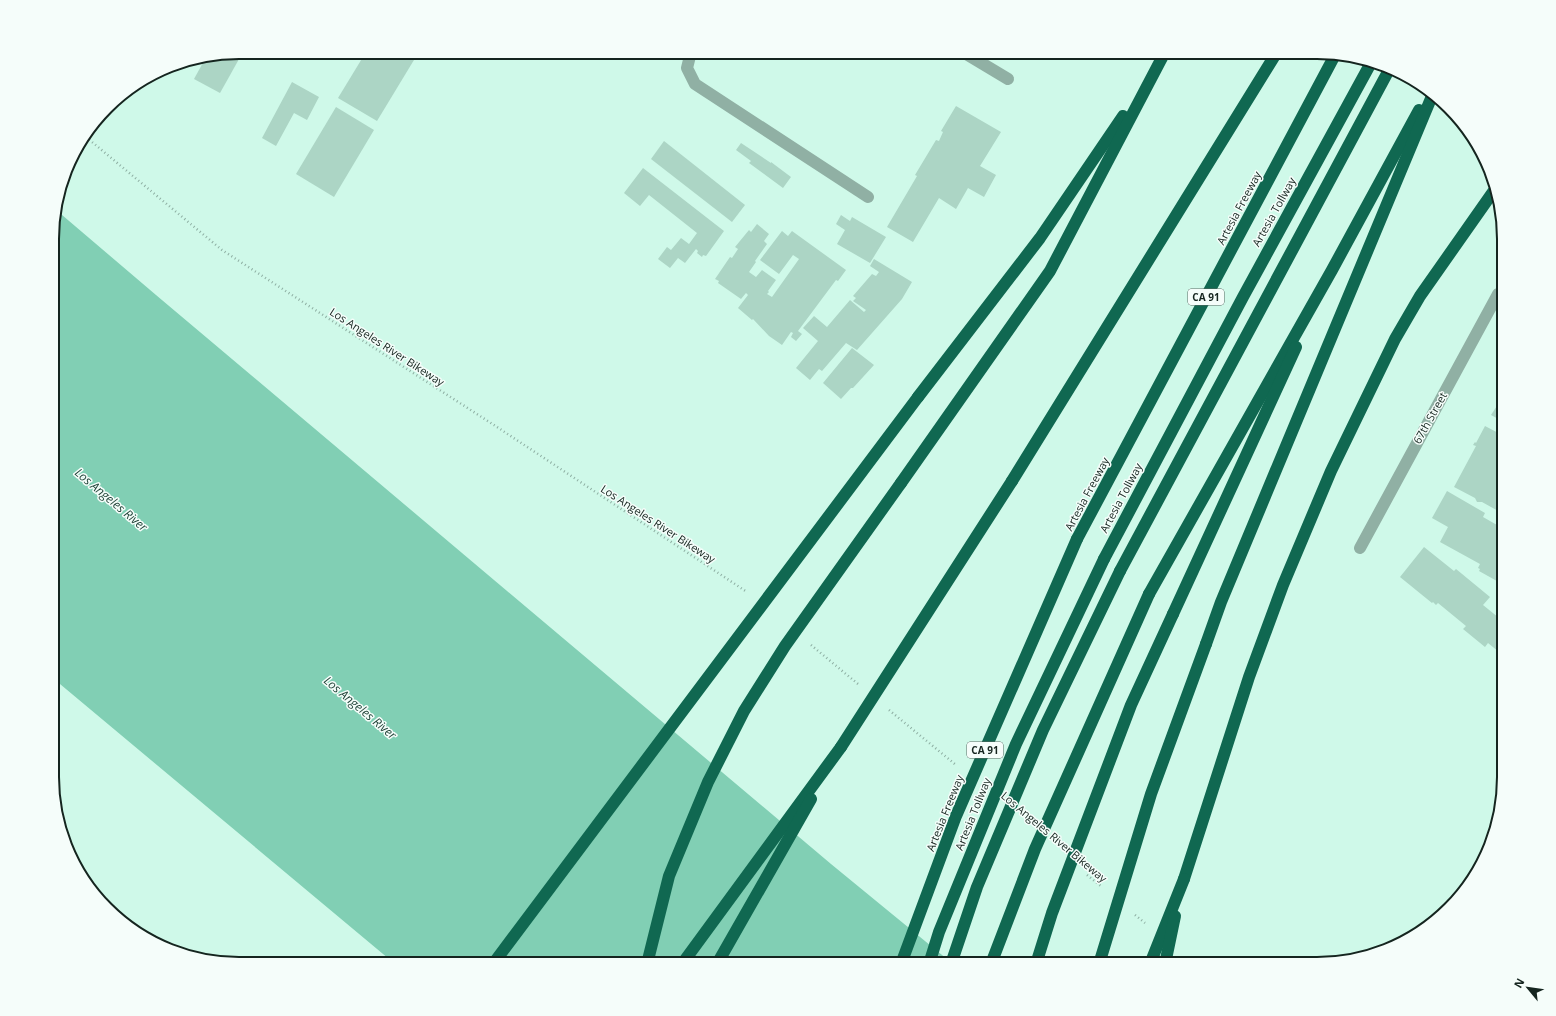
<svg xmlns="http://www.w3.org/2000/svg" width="1556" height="1016" font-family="'Open Sans',sans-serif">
  <rect width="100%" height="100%" fill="#cff9e9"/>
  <polygon fill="#81cfb4" points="55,209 156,295 831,864 953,964 395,964 54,679 54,214"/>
  <g fill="#acd5c5">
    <polygon points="239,52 243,52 220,93 194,79 205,59"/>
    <polygon points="366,52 411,52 417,55 377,121 338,98"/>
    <polygon points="292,82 319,97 307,120 294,113 276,146 262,138"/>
    <polygon points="956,106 1001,132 980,166 996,175 984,197 968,188 956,209 939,198 913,242 887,227 917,176 915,175 936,140 939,141 943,132 941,131"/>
    <polygon points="336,107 374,130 334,197 296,174"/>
    <polygon points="664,141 745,205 732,222 651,159"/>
    <polygon points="741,143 771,163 771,162 791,177 783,188 749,163 751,161 736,150"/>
    <polygon points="643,168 724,231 706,256 703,255 702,257 697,253 698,251 696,249 685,263 678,258 670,268 658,259 667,247 671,250 681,238 689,244 697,233 649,195 640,206 624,193"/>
    <polygon points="841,215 850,221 852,217 886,237 870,263 837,244 845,230 836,224"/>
    <polygon points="757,224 769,234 764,241 767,244 755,261 756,262 749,272 756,277 762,270 776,280 768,291 769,292 767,294 772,297 799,259 793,255 779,274 760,260 782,231 788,236 792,231 846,270 838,281 836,280 798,331 802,334 796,341 791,337 793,333 791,332 782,345 769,336 753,319 752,320 738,308 748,295 746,293 741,299 718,283 719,281 715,279 730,257 732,258 738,249 735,247 749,230 751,232"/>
    <polygon points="874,259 912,282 902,299 857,350 846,343 822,371 819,369 810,380 796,368 818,341 803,328 814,316 827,327 850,300 864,312 866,310 853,301 856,298 853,296 872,274 876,276 879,272 870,266"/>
    <polygon points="852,348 874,365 853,388 851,388 841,399 823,383"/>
    <polygon points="1504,395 1504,422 1491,415"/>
    <polygon points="1485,426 1504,436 1504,505 1500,512 1482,502 1477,502 1475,498 1454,487 1476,446 1473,445 1475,442 1476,443"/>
    <polygon points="1447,491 1485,513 1483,517 1504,529 1504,585 1479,571 1480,569 1478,568 1480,564 1440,542 1448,527 1432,518"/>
    <polygon points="1424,547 1454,571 1456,569 1490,597 1483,605 1504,622 1504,656 1488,643 1485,647 1463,629 1466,626 1438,603 1436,605 1433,602 1432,603 1400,577"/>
  </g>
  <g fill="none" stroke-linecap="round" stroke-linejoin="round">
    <g stroke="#8eafa3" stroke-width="2.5" stroke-dasharray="1 3" stroke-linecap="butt">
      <polyline points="86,137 222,250 494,425 747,592"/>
      <polyline points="811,645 858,684"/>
      <polyline points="889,710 956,765"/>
      <polyline points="1087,875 1102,887"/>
      <polyline points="1135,915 1145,923"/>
      <polyline points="1187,959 1193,964"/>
    </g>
    <g stroke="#90b0a4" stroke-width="12">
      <polyline points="691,52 687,68 695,84 868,197"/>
      <polyline points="963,52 1008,79"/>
      <polyline points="1360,548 1498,294 1504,298"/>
    </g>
    <g stroke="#106851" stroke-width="12">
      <polyline points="918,397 1040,238 1123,116"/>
      <polyline points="1012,481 1277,52"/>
      <polyline points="901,483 1050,271 1165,52"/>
      <polyline points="1077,539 1335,55"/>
      <polyline points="1104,559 1243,297 1372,61"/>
      <polyline points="1120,571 1390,68"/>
      <polyline points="1149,594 1332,270 1419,110"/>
      <polyline points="1173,614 1296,347"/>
      <polyline points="1206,644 1221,602 1432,96"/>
      <polyline points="1184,879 1249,677 1283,585 1331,471 1395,339 1420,296 1493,192"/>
      <polyline points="682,964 841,747"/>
      <polyline points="717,964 811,799"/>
    </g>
    <g stroke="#106851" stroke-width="12">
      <polyline points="841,747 1012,481"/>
      <polyline points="493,964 918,397"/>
      <polyline points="647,964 669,876 708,782 744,711 785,646 901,483"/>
      <polyline points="901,964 956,816 1077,539"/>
      <polyline points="929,964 939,932 1016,744 1104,559"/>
      <polyline points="951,964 977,887 1043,730 1120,571"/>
      <polyline points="991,964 1035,849 1149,594"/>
      <polyline points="1036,964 1052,913 1131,705 1173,614"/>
      <polyline points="1099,964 1151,794 1206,644"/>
      <polyline points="1150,964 1184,879"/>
      <polyline points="1165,964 1175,916"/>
    </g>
  </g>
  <g text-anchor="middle" stroke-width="3" stroke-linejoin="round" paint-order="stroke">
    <g fill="#f5fdfa" stroke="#586661" stroke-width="1">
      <rect x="1188" y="289" width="36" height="16" rx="3"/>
      <rect x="967" y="742" width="36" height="16" rx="3"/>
    </g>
    <g font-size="10" font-weight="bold" fill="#15251f">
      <text x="1206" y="301">CA 91</text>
      <text x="985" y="754">CA 91</text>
    </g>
    <g font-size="11" fill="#15251f" stroke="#f5fdfa">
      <text transform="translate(1239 208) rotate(-62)" y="4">Artesia Freeway</text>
      <text transform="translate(1274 212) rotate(-61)" y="4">Artesia Tollway</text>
      <text transform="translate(387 347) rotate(33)" y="4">Los Angeles River Bikeway</text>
      <text transform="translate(1430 418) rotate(-61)" y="4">67th Street</text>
      <text transform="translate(1087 494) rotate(-62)" y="4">Artesia Freeway</text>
      <text transform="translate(1121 498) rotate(-62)" y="4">Artesia Tollway</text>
      <text transform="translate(658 524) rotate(33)" y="4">Los Angeles River Bikeway</text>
      <text transform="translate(945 813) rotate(-68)" y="4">Artesia Freeway</text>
      <text transform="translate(973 814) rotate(-68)" y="4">Artesia Tollway</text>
      <text transform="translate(1054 837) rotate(40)" y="4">Los Angeles River Bikeway</text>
    </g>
    <g font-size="12" font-style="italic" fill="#1c3f34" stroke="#f5fdfa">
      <text transform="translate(111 500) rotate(40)" y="4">Los Angeles River</text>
      <text transform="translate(360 708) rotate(40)" y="4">Los Angeles River</text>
    </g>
  </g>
  <path d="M0 0H1556V1016H0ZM239 59H1317A180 180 0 0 1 1497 239V777A180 180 0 0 1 1317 957H239A180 180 0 0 1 59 777V239A180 180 0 0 1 239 59Z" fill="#f5fdfa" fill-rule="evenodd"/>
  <path fill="none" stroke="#15251f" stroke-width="2" d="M239 59H1317A180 180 0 0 1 1497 239V777A180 180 0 0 1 1317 957H239A180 180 0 0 1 59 777V239A180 180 0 0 1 239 59Z"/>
  <g transform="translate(1528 988) rotate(299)" stroke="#f5fdfa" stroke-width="3" paint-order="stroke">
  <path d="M0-3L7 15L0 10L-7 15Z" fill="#15251f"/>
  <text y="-6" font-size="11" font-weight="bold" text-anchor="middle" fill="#15251f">N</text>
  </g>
</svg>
